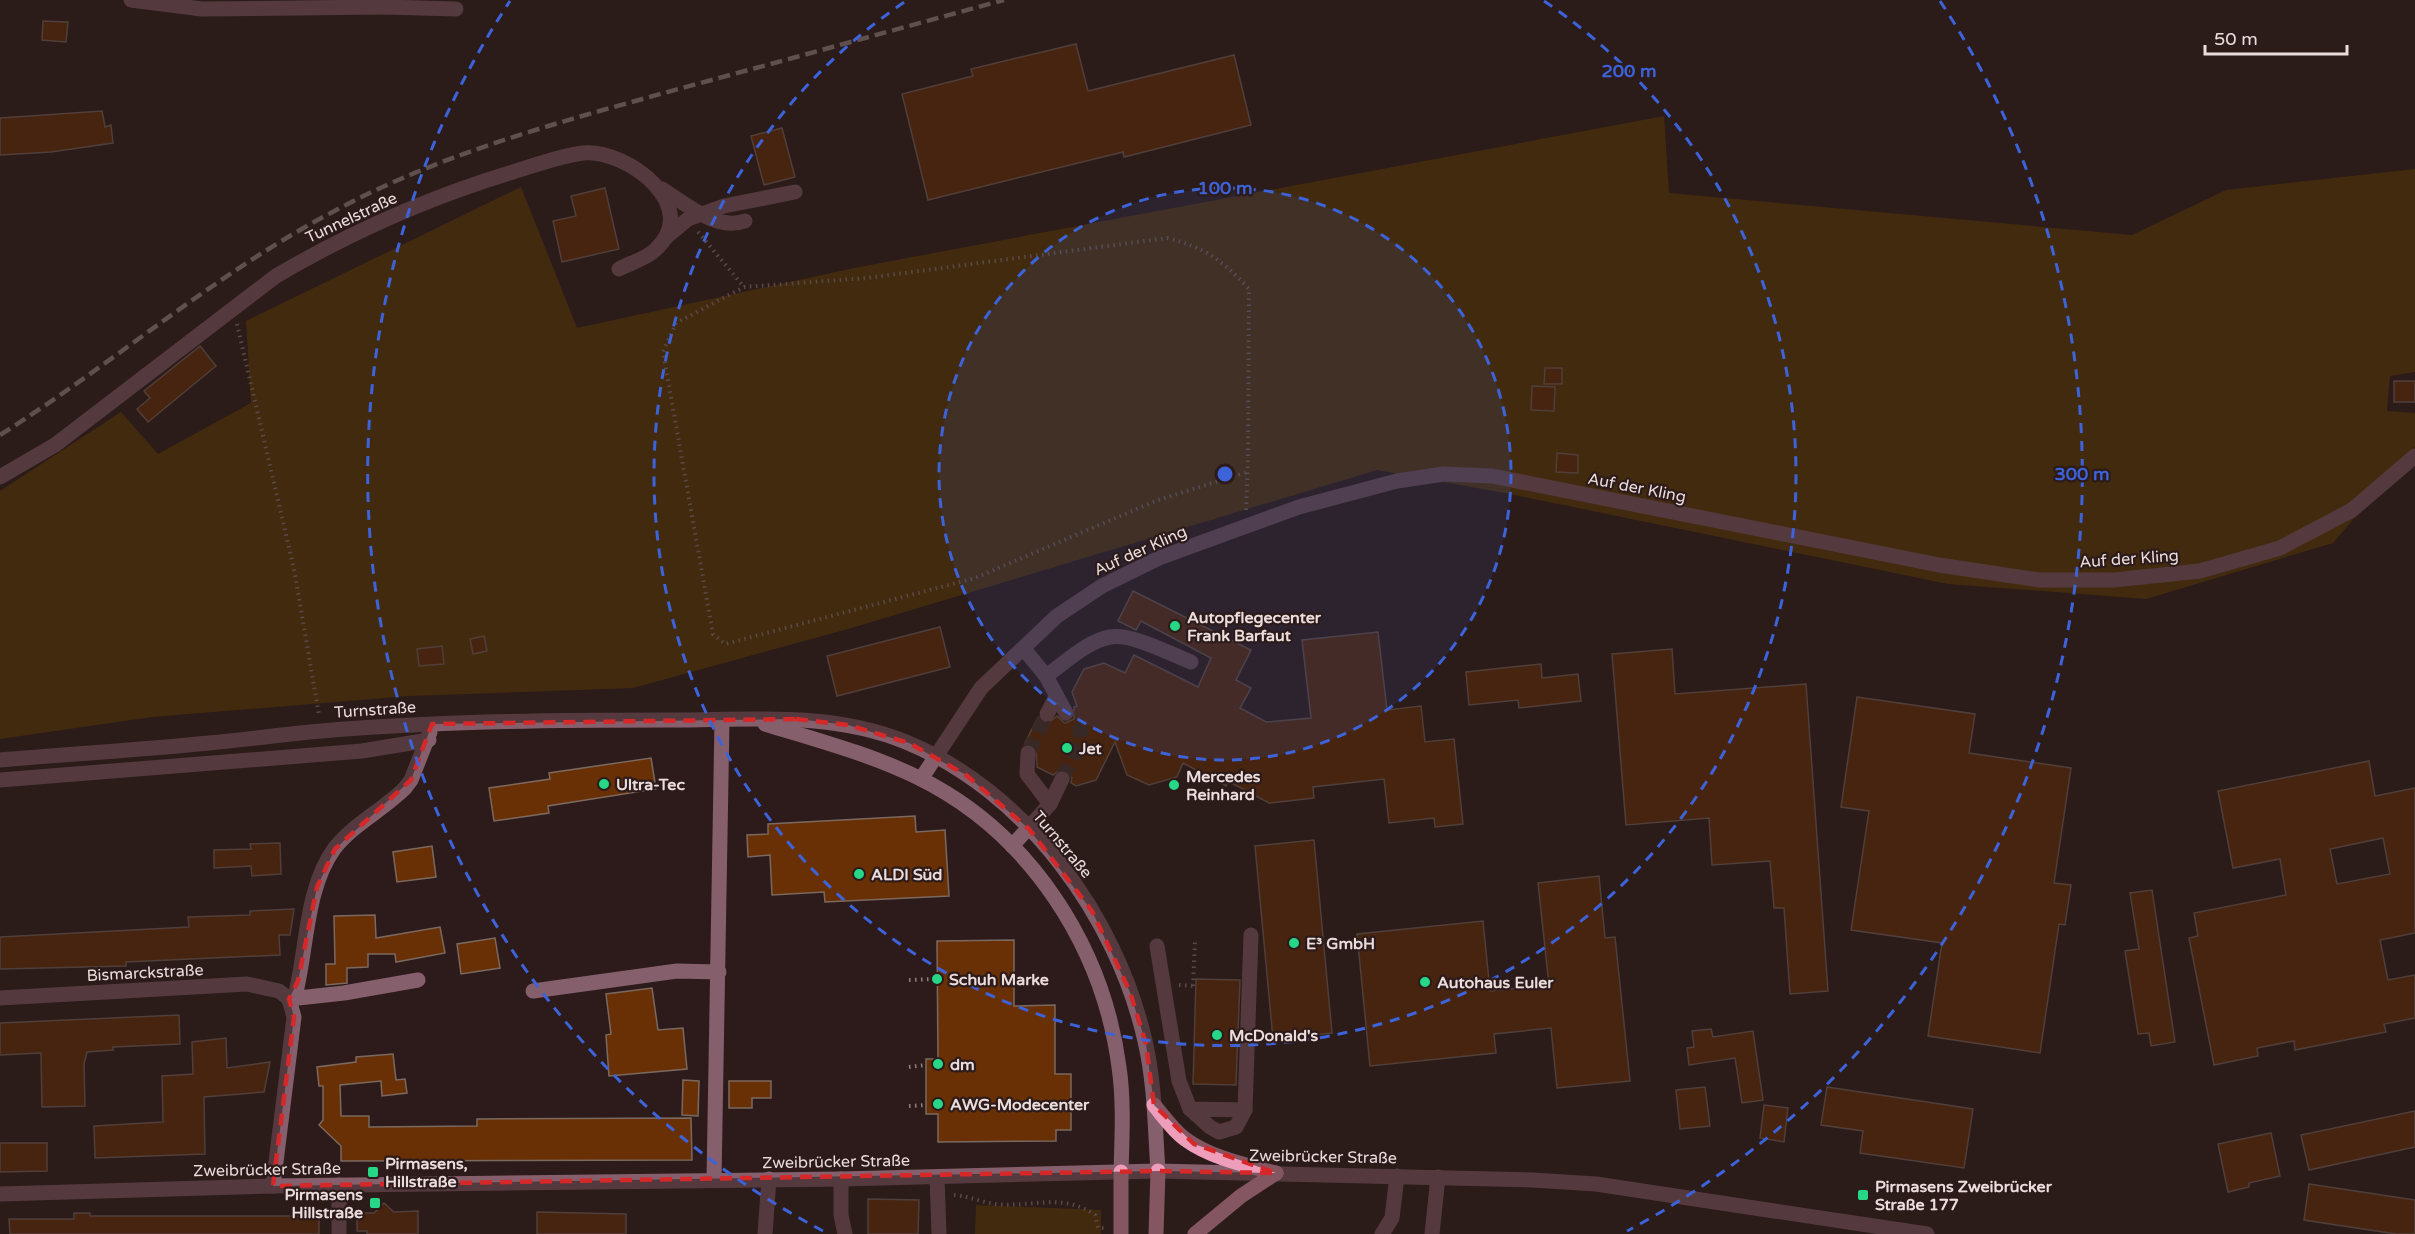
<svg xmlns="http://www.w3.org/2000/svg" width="2415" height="1234" font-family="'Varela Round',sans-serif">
  <rect width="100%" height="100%" fill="#2c1b1a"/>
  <g fill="#5d3d00">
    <polygon points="1664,116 1669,193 2132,235 2226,190 2415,169 2415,372 2390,376 2387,411 2415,413 2415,447 2333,543 2146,599 1948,584 1510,494 1377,470 848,629 633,688 409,696 152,717 0,739 0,491 121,412 158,454 251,403 246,321 521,187 577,328 854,268"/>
    <polygon points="976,1205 1101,1210 1101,1234 975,1234"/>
  </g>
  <g fill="#692f05" stroke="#7b695f" stroke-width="1.5" fill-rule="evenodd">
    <polygon points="43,21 68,22 66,42 42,40"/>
    <polygon points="1076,44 1088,91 1234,55 1251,125 1124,157 1123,152 928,200 902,94 973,76 971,69"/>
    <polygon points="102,111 105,127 111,125 113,143 51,152 0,155 0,118"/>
    <polygon points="782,128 795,177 764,185 751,136"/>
    <polygon points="605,188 619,249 562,262 553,221 576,216 571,196"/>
    <polygon points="200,346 216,366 148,422 137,409 150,398 144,391"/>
    <polygon points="1545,368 1562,368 1562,384 1544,384"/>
    <rect x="2394" y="381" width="21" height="21"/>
    <polygon points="1532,386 1555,387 1554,411 1531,410"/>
    <polygon points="1557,453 1578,455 1578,473 1556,472"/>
    <polygon points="1133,591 1251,650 1236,680 1251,688 1240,708 1266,722 1311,718 1302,640 1378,632 1387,710 1421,706 1425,742 1454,739 1463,824 1435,827 1434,818 1389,823 1384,779 1313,787 1314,798 1269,803 1228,781 1226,786 1183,763 1177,777 1149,785 1127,775 1115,742 1096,780 1076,786 1071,783 1072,778 1067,771 1061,769 1053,775 1037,767 1036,748 1025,743 1038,717 1047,724 1057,716 1065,723 1074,719 1074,707 1077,706 1072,692 1084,669 1104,663 1125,673 1134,655 1198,687 1211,658 1141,621 1136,630 1118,621"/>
    <polygon points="940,627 950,667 837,696 827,656"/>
    <polygon points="484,636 487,651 473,654 470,639"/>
    <polygon points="442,646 444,664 419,666 417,649"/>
    <polygon points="1672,649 1675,694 1806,684 1828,991 1790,994 1784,908 1774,908 1770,861 1712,865 1709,818 1626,825 1612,654"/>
    <polygon points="1541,664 1542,678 1578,674 1581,701 1519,708 1518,700 1469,705 1466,672"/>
    <polygon points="1857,697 1975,714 1969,753 2071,768 2054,883 2071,885 2065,925 2059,924 2040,1053 1928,1036 1942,943 1851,930 1869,811 1841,807"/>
    <polygon points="651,758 656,789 548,806 549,813 494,821 489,788 550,779 549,773"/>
    <path d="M2369 761 2375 796 2415 788V933L2380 940 2388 980 2415 975V1018L2384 1024 2386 1032 2295 1050 2294 1041 2257 1048 2258 1056 2214 1065 2189 938 2198 936 2194 913 2286 895 2280 859 2233 868 2218 791ZM2383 838 2390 874 2337 884 2330 849Z"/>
    <polygon points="915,816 916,832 945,830 949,896 825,902 824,892 772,895 770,855 748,857 747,835 768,834 768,824"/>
    <polygon points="1314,840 1332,1033 1273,1039 1255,846"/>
    <polygon points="280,843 281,874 252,876 251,866 214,868 214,850 251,849 250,844"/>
    <polygon points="432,846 436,877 397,882 393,852"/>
    <polygon points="1599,876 1605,938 1615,937 1630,1081 1557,1088 1551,1028 1494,1034 1496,1053 1370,1066 1357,934 1483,921 1490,991 1549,985 1538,883"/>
    <polygon points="2152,890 2175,1042 2151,1046 2149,1033 2138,1034 2125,951 2139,949 2130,893"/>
    <polygon points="294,909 290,935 279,935 280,955 126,962 126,966 0,969 0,937 189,927 188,917 250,915 250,911"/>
    <polygon points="375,915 376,938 440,927 445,953 396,962 395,954 368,954 368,967 347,968 347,983 326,985 326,964 335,964 334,916"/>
    <polygon points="495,938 500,968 461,974 457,944"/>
    <polygon points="1014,940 1014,1006 1055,1005 1055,1074 1071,1074 1071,1130 1056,1130 1056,1141 938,1142 938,1114 926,1114 926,1059 938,1059 937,941"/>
    <polygon points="1196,979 1240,980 1236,1085 1193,1084"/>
    <polygon points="652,988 658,1030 683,1028 687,1069 609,1076 606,1035 611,1034 606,994"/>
    <polygon points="179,1015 180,1044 113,1047 113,1050 87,1052 84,1064 85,1106 42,1107 41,1053 0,1055 0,1023"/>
    <polygon points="1711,1029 1713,1037 1753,1031 1763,1100 1742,1103 1735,1058 1689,1065 1687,1048 1694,1047 1692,1031"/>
    <polygon points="226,1038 227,1068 270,1062 264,1092 204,1097 205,1154 95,1158 94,1126 163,1122 162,1076 193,1074 192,1042"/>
    <polygon points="393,1054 396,1080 405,1079 407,1093 382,1096 381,1081 340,1085 341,1116 369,1116 369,1127 477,1126 477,1119 691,1118 692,1160 341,1161 341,1146 319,1125 323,1120 323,1086 319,1086 317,1067 356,1062 356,1057"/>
    <polygon points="683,1080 699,1081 698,1116 682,1115"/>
    <polygon points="729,1081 771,1081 771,1098 752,1098 752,1108 729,1108"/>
    <polygon points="1705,1087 1710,1126 1680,1129 1676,1090"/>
    <polygon points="1827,1087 1973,1109 1964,1168 1860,1153 1863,1131 1821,1125"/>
    <polygon points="1764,1105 1788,1108 1784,1142 1760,1138"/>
    <polygon points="2415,1111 2415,1147 2309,1170 2301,1135"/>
    <polygon points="2271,1133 2280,1176 2249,1183 2249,1187 2228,1192 2218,1144"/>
    <polygon points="0,1143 47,1143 47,1171 0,1172"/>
    <polygon points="2309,1184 2415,1200 2415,1234 2396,1234 2304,1220"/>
    <polygon points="868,1199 919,1200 918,1234 868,1234"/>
    <polygon points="384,1203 394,1212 418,1211 418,1234 367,1234 367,1231 357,1231 357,1213 374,1213"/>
    <polygon points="537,1212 626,1214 626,1234 537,1234"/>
    <polygon points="74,1213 90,1213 90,1216 319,1216 319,1234 10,1234 9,1219 74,1219"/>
  </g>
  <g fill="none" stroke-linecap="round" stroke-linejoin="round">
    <g stroke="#483837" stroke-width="15" stroke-dasharray="15 8" stroke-linecap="butt">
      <polyline points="1028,753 1047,714"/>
      <polyline points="1062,779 1081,739 1080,728 1066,713"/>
    </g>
    <g stroke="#908180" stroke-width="4" stroke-dasharray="1.5 4.5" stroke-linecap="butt">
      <polyline points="698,232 744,287"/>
      <polyline points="237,324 294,569 319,715"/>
      <path d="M1246 510 1248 459 1249 289C1222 260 1206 248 1167 238L867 278 744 287 676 323 663 352 713 634 725 644 975 578 1158 500 1248 472"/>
      <polyline points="909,980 937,979"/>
      <polyline points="1179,985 1196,986"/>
      <polyline points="1193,986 1195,942"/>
      <polyline points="909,1067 926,1065"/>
      <polyline points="909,1106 926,1105"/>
      <path d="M954 1195C968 1196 981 1202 995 1204 1030 1208 1063 1192 1095 1215L1098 1228H1106"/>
    </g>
    <g stroke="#865f6d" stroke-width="15">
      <polyline points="131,0 202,9 385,7 386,0"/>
      <polyline points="385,7 456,9"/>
      <path d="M662 189C686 204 716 231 745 221"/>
      <polyline points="665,238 688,219 724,206 795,192"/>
      <path d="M0 477 55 445 276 276C351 232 430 197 513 172 536 165 559 156 583 153 628 149 703 207 655 250 646 259 630 263 619 269"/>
      <polyline points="1024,649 1046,676 1066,713"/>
      <path d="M1046 676C1065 663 1087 641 1110 637 1132 633 1170 654 1191 662"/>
      <polyline points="1047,714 1056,697"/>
      <path d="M765 724C817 740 870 754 919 778 1030 833 1103 946 1119 1067 1124 1101 1122 1137 1121 1172"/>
      <polyline points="1028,753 1027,774 1050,804"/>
      <path d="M0 760C70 754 139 750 209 743 254 739 300 732 345 729 453 721 562 720 670 720 749 720 831 711 906 742 1026 791 1117 917 1145 1041 1155 1084 1155 1128 1158 1171"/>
      <polyline points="921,779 981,688 1057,616 1102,586 1159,558 1299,507 1397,481 1444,474 1492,476 1939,565 2039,580 2114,580 2200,571 2280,548 2352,510 2415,456"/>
      <polyline points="0,780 362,751 429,740"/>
      <polyline points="1012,846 1050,804 1062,779"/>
      <polyline points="1157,946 1179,1081 1190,1109 1245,1110 1251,935"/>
      <polyline points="533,991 677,971 719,972"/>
      <polyline points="0,998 247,984 279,991 289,999"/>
      <path d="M289 999 296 992C307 947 306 888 334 849 352 825 383 810 405 788L411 780 430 732"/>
      <polyline points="289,999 344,993 418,980"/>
      <polyline points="1190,1109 1210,1127 1219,1132 1236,1127 1245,1110"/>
      <polyline points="937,1177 939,1234"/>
      <polyline points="841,1179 841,1215 845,1234"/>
      <polyline points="714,1180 722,720"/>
      <polyline points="273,1186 294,1017 289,999"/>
      <polyline points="0,1194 273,1186 841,1179 1158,1171 1533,1180 1596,1184 1927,1234"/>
      <polyline points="339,1234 339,1185"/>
      <polyline points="765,1234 769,1179"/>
      <polyline points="1382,1234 1392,1218 1397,1176"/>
      <polyline points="1432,1234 1438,1177"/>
    </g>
    <g stroke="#ee9dbb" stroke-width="15">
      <path d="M1154 1105C1164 1117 1173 1130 1185 1139 1211 1158 1246 1165 1276 1173"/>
      <polyline points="1121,1172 1121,1234"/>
      <polyline points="1156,1234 1158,1171"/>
      <polyline points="1195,1234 1241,1196 1276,1173"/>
    </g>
    <path stroke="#9d8e8d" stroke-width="4.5" stroke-dasharray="12 6" stroke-linecap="butt" d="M0 435C116 362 219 270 342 207 448 151 567 120 682 88 790 59 897 29 1004 0"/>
  </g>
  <path d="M0 0H2415V1234H0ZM796 719 848 725 909 743 966 775 1029 829 1092 911 1130 992 1146 1044 1154 1105 1194 1144 1276 1173 1158 1171 273 1186 294 1017 289 999 298 981 317 887 335 849 411 780 432 724Z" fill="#2c1b1a" fill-opacity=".55" fill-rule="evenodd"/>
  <path fill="none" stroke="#d62828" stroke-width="4.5" stroke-dasharray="12 8" stroke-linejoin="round" d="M796 719 848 725 909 743 966 775 1029 829 1092 911 1130 992 1146 1044 1154 1105 1194 1144 1276 1173 1158 1171 273 1186 294 1017 289 999 298 981 317 887 335 849 411 780 432 724Z"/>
  <circle cx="1225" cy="474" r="286" fill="#3c63d9" fill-opacity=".12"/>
  <g fill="none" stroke="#3c63d9" stroke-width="3" stroke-dasharray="10 8">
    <circle cx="1225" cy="474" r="286"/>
    <path d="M1544 1A571 571 0 1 1 906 1"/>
    <path d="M823 1231A857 857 0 0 1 510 1M1940 1A857 857 0 0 1 1627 1231"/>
  </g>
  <g fill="#26d886" stroke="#2c1b1a" stroke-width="2">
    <circle cx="1175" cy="626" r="6"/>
    <circle cx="1067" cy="748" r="6"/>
    <circle cx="604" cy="784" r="6"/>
    <circle cx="1174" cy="785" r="6"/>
    <circle cx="859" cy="874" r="6"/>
    <circle cx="1294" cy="943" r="6"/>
    <circle cx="937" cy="979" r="6"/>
    <circle cx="1425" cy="982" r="6"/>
    <circle cx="1217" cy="1035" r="6"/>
    <circle cx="938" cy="1064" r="6"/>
    <circle cx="938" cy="1104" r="6"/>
    <rect x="367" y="1166" width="12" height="12" rx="3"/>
    <rect x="1857" y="1189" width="12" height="12" rx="3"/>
    <rect x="369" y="1197" width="12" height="12" rx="3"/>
  </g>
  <g text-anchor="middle" stroke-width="4.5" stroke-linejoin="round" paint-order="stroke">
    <g font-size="16" fill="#eadddc" stroke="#2c1b1a">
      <text transform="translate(351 217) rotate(-25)" y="6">Tunnelstraße</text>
      <text transform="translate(1637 487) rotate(11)" y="6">Auf der Kling</text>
      <text transform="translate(1140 550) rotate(-24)" y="6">Auf der Kling</text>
      <text transform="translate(2129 558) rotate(-4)" y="6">Auf der Kling</text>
      <text transform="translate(375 709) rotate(-4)" y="6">Turnstraße</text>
      <text transform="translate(1063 844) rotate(50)" y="6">Turnstraße</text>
      <text transform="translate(145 972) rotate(-3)" y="6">Bismarckstraße</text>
      <text transform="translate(1323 1156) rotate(1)" y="6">Zweibrücker Straße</text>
      <text transform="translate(836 1161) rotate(-1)" y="6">Zweibrücker Straße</text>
      <text transform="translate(267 1169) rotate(-1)" y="6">Zweibrücker Straße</text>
    </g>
    <g font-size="16" font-weight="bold" fill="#eadddc" stroke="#2c1b1a" text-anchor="start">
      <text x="1187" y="623">Autopflegecenter<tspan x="1187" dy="18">Frank Barfaut</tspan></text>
      <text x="1079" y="754">Jet</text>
      <text x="1186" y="782">Mercedes<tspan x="1186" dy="18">Reinhard</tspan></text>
      <text x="616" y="790">Ultra-Tec</text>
      <text x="871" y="880">ALDI Süd</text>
      <text x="1306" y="949">E³ GmbH</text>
      <text x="949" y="985">Schuh Marke</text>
      <text x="1437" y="988">Autohaus Euler</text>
      <text x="1229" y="1041">McDonald's</text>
      <text x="950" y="1070">dm</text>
      <text x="950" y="1110">AWG-Modecenter</text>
      <text x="385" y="1169">Pirmasens,<tspan x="385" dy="18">Hillstraße</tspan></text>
      <text x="1875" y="1192">Pirmasens Zweibrücker<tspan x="1875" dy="18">Straße 177</tspan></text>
      <text x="363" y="1200" text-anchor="end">Pirmasens<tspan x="363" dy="18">Hillstraße</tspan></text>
    </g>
  </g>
  <circle cx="1225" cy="474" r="9" fill="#3c63d9" stroke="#2c1b1a" stroke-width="3"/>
  <g font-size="18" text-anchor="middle" font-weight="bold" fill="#3c63d9" stroke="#2c1b1a" stroke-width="4.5" stroke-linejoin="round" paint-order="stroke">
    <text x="1629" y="77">200 m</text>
    <text x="1225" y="194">100 m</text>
    <text x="2082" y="480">300 m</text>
  </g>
  <path d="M2205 45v9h142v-9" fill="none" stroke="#eadddc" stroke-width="3"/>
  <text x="2214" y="45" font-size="18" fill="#eadddc" stroke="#2c1b1a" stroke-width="4.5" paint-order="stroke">50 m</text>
</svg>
